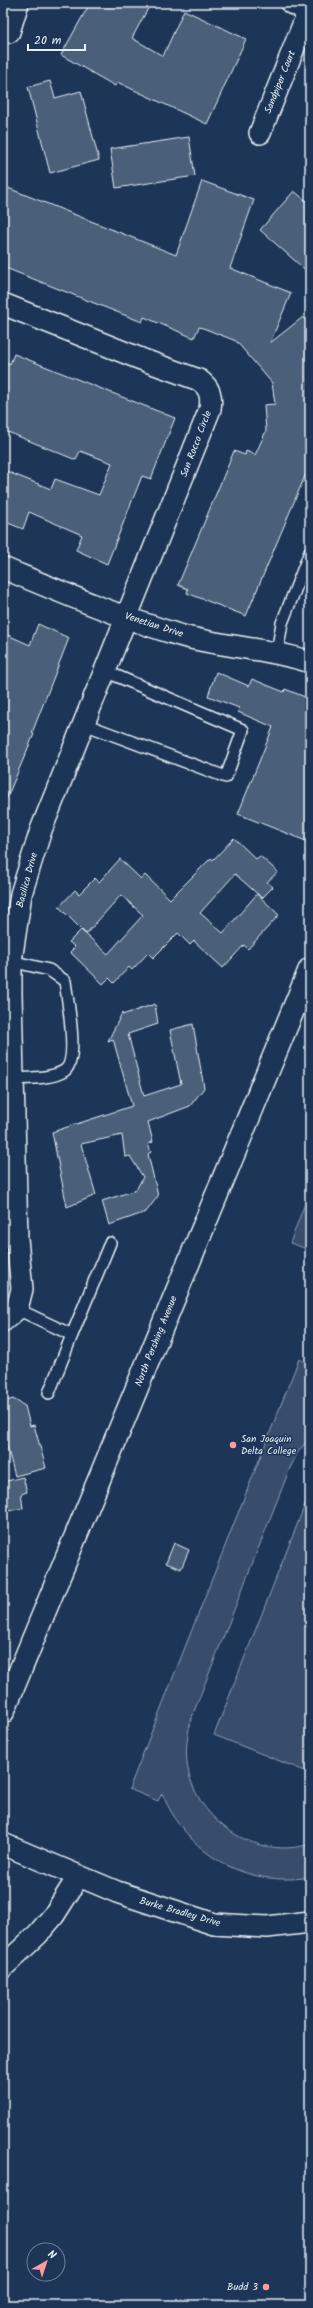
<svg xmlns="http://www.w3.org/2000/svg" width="313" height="2308" viewBox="0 0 313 2308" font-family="Kalam,sans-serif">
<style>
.green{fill:#374d6c;stroke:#909fb2}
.building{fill:#495e7a;stroke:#e8f1f8}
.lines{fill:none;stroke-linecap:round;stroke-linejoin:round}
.service-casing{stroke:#e8f1f8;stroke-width:14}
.minor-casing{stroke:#e8f1f8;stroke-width:24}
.secondary-casing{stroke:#e8f1f8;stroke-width:25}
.service{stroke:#1d3557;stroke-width:11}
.minor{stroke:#1d3557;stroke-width:21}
.secondary{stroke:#1d3557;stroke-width:22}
.poi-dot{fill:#ff9aa2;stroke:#1d3557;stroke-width:1.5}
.labels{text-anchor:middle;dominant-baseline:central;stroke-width:3;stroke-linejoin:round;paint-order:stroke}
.street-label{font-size:10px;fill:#e8f1f8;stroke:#1d3557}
.poi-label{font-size:10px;fill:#e8f1f8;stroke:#1d3557;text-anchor:start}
</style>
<rect width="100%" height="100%" fill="#1d3557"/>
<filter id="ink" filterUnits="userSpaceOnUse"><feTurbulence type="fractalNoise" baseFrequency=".025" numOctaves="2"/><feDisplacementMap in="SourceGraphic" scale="8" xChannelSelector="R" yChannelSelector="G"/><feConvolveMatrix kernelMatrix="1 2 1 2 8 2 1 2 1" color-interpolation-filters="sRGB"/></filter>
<g filter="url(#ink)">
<path class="green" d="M310,1190v60l-20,-7z
M299,1359l11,5v73l-12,15 -8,16 -97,246c-6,19 -9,39 -4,60 13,51 69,86 121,70v33c-65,11 -123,-23 -148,-84l-4,8 -29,-12z
M310,1492v281l-96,-38z"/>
<path class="building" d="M90,3h61l-19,35 31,18 21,-46 62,29 -39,85 -90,-42 -2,4 -54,-31z
M50,81l5,17 26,-7 18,69 -49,13 -22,-86z
M189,137l6,39 -79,12 -6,-39z
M202,181l52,19 -24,68 61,25 -21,50 33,-26 7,9v138l-64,152 -59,-23 1,-4 -10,-4 56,-134 11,4 1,-4 9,4 11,-24 -2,-26 11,-1 -3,-21 -36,-42 -33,-13 -4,-1 -5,11 -50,-21 -2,5 -139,-55v-81l173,69z
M294,191l16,13v70l-50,-44z
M14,354l161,64 -24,61 -9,-3 -35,88 -31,-14 6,-15 -53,-23 -6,17 -20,-8v-51l48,19 4,-10 44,16 13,-32 -32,-12 -4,9 -73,-30v-60l3,-8 4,2z
M38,624l31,14 -37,95 2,1 -31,73v-174l27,12z
M216,672l33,14 3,-7 32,13 1,-3 25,10v133l-4,9 -68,-27 35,-87 -35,-15 1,-4 -31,-12z
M234,838l22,21 4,-3 18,16 -11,10 6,5 -11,11 -27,-24 -35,39 23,20 34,-39 22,21 -31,34 -4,-4 -21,23 -29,-27 -4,4 -12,-12 -25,25 -5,-5 -16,17 -3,-3 -15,16 -5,-5 -6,6 -33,-32 5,-5 -6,-5 12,-12 27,24 35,-39 -22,-20 -35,39 -27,-27 16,-17 4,4 16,-16 4,4 21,-23 21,20 4,-4 25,24 41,-41 2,2z
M155,1004l3,20 -30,10 16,62 37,-12 -11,-54 23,-6 11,64 -14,18 -42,16 5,20 -5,2 3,8 -3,2 10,42 -12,16 -37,13 -7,-24 34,-11 7,-13 -13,-21 -5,1 -3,-22 -41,9 15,51 -29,12 -15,-75 80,-26 -19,-67 -5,2 14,-28v2z
M13,1399l12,7 5,20 4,-1 12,43 -31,8 -12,-45v-29z
M23,1477l4,15 -6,2 2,14 -20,4v-30z
M174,1543l15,7 -8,19 -15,-6z"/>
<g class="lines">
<defs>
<path id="service" d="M277,653l5,-30 28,-71
M84,724l142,53 17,-47 -138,-59
M11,961l38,9 16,11c2,18 15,80 -1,90 -13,8 -36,7 -51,8
M17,1309l55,26 -23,58
M72,1335l38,-92"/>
<path id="minor" d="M9,32l9,-29
M260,133l49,-123
M3,304l138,55 58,21c11,8 13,16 11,29l-169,421 -20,64 -10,67v33l6,245 5,50 -5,20 -14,12
M3,568c58,24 116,49 176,67 43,12 89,13 131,27
M3,1844l114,48 97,32 53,3 43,-5
M3,1967l35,-33 16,-19 24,-38"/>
<path id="secondary" d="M292,3l18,7
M3,1712l307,-743"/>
</defs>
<use href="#service" class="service-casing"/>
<use href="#minor" class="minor-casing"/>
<use href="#secondary" class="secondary-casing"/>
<use href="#service" class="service"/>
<use href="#minor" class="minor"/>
<use href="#secondary" class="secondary"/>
</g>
</g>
<g class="poi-dot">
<circle cx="233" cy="1445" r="4"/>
<circle cx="266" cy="2287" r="4"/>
</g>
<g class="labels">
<g class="street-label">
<text transform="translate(280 82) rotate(-68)">Sandpiper Court</text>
<text transform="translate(196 444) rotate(-69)">San Rocco Circle</text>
<text transform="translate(154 625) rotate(18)">Venetian Drive</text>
<text transform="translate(27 880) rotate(-75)">Basilica Drive</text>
<text transform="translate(156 1341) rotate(-68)">North Pershing Avenue</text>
<text transform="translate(180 1912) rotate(16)">Burke Bradley Drive</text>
</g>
<g class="poi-label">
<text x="241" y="1439">San Joaquin<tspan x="241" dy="12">Delta College</tspan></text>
<text x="258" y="2287" text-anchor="end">Budd 3</text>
</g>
</g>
<rect width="313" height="2308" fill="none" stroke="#1d3557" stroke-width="16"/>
<rect x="8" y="8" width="297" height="2292" fill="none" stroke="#e8f1f8" stroke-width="1.5" filter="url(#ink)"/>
<g transform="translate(46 2262) rotate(39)"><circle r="19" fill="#1d3557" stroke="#6e8097"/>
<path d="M0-3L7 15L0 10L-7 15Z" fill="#ff9aa2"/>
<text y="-6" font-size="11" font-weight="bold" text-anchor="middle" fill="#e8f1f8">N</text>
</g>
<path d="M28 44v6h57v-6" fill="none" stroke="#e8f1f8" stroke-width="2"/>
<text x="34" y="44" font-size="12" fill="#e8f1f8" stroke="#1d3557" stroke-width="3" paint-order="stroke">20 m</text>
</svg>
